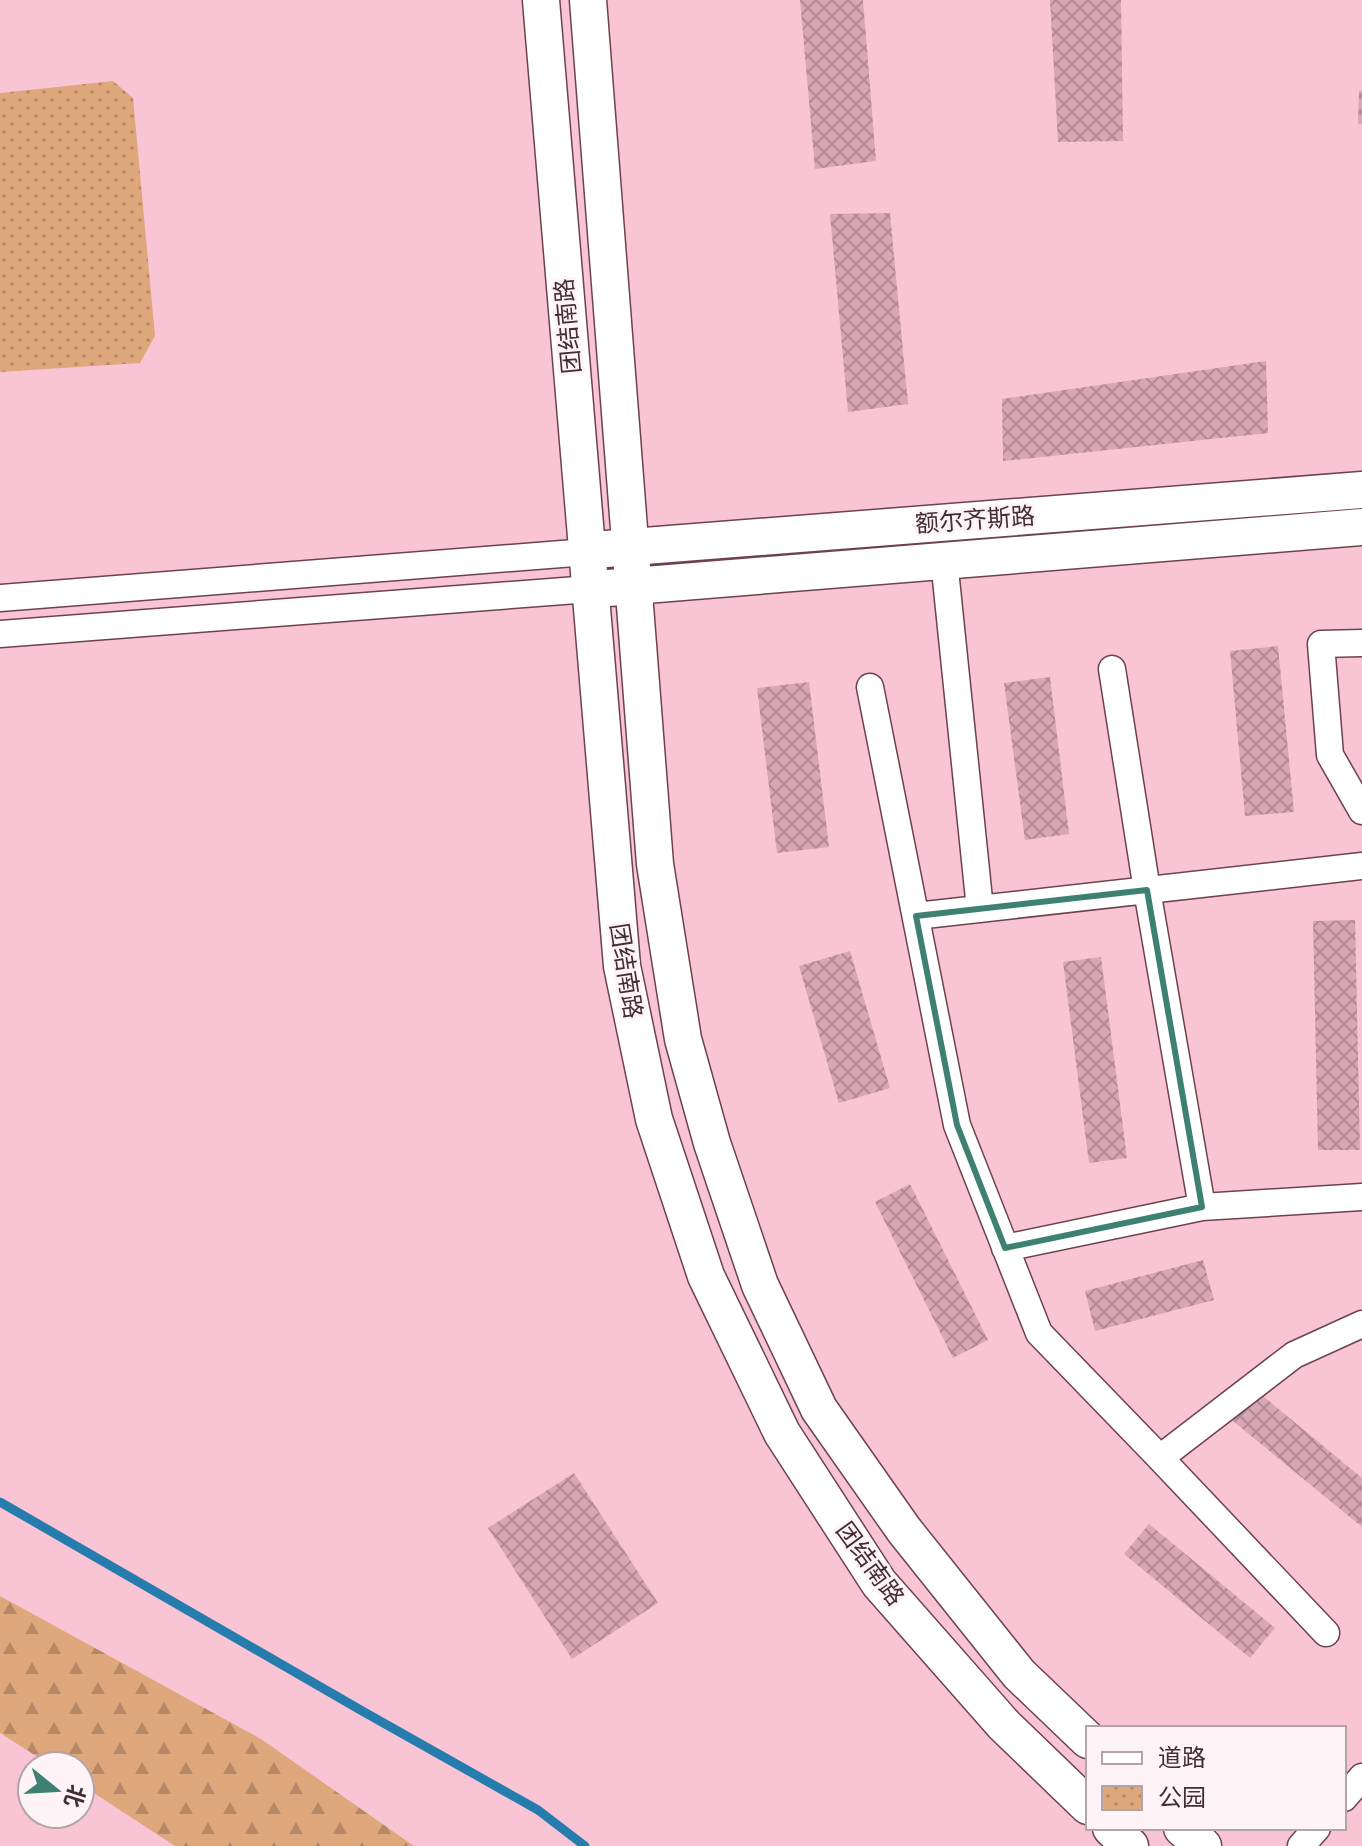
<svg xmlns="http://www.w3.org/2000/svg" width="1362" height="1846" viewBox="0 0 1362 1846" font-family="'Roboto Condensed','Noto Sans SC',sans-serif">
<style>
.forest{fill:url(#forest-firs)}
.park{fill:url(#park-dots)}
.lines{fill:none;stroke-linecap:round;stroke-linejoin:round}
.stream{stroke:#257cad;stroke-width:9}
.building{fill:url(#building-cross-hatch)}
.minor-casing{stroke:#6d4250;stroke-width:29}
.secondary-casing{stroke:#6d4250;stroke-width:39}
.minor{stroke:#fff;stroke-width:26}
.secondary{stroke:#fff;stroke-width:36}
.marked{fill:none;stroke:#3e8173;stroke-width:6;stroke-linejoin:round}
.labels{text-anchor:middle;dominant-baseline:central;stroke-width:6;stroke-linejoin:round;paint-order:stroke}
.street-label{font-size:24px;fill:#432e35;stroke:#fef3f6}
</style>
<defs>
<pattern id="forest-firs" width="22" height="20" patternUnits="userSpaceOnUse" patternTransform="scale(2)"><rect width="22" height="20" fill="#dfa77c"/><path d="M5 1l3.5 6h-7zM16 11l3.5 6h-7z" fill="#b68866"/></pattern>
<pattern id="park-dots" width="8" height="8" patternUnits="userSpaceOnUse" patternTransform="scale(2)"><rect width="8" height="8" fill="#dfa77c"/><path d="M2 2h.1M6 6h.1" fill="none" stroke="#b68866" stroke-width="1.8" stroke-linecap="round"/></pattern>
<pattern id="building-cross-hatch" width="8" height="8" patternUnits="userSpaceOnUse" patternTransform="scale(2)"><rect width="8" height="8" fill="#d9a6b6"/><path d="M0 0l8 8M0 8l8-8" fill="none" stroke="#b28895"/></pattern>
</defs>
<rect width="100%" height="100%" fill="#f9c5d5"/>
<path class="forest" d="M0,1596l261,143 153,107h-239l-95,-62v-18h-28l-52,-33z"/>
<path class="park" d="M113,81l20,17 22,238 -15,27 -140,9v-279z"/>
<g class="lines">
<path class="stream" d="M0,1502l364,210 174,98 47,36"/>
</g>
<path class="building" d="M800,0h63l13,161 -61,8z
M1050,0h71l2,141 -65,1z
M1359,91h3v33h-4z
M890,213l18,191 -60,8 -18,-198z
M1266,361l2,72 -265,28 -1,-62z
M1278,646l16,166 -49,4 -15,-165z
M1050,677l19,157 -44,6 -21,-157z
M809,682l20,165 -52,6 -20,-165z
M1355,920l5,230h-42l-5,-229z
M850,951l40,137 -51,15 -40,-137z
M1101,957l26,201 -38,5 -26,-201z
M910,1184l78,156 -35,18 -78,-156z
M1203,1260l11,40 -119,31 -10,-40z
M1252,1387l110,91v49l-134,-110z
M574,1473l84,130 -86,56 -84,-131z
M1149,1524l126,104 -25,30 -126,-104z"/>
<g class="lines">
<defs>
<path id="minor" d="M944,560l36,349
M0,598l587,-46
M0,634l590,-45
M1362,643l-41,1 9,111 32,56
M1112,669l35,221 55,317
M870,687l87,438 82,208 121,125 134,-103 68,-31
M916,916l446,-50
M1005,1248l197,-41 160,-10
M1160,1458l166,175
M1344,1798l18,-21
M1301,1846l16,-18"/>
<path id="secondary" d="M541,0l81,966 32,153 52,157 76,157 97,150 125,142 84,81
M588,0l67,864 28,175 29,104 48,142 59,124 85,121 115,144 69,66
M606,549l756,-59
M608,588l754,-61
M1111,1828l19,18
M1182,1828l21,18"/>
</defs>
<use href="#minor" class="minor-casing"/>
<use href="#secondary" class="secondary-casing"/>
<use href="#minor" class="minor"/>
<use href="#secondary" class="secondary"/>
</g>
<path class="marked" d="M1147,890l55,317 -197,41 -48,-123 -41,-209z"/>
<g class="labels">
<g class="street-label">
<text transform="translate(568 326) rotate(-95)">团结南路</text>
<text transform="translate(975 520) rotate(-4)">额尔齐斯路</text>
<text transform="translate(626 971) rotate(81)">团结南路</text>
<text transform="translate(870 1564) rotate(54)">团结南路</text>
</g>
</g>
<rect x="1086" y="1726" width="260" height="104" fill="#fef3f6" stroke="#b3a4a9" stroke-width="2"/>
<rect x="1102" y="1752" width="40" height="12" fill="#ffffff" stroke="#b3a4a9" stroke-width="2"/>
<text x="1158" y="1766" font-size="24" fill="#432e35">道路</text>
<rect x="1102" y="1786" width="40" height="24" fill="url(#park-dots)" stroke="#b3a4a9" stroke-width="2"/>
<text x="1158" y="1806" font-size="24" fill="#432e35">公园</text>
<g transform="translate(56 1790) rotate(108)"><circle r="38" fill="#fef3f6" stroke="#b3a4a9" stroke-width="2"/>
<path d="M0-6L14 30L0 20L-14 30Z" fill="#3e8173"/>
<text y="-12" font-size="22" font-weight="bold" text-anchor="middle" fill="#432e35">北</text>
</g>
</svg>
